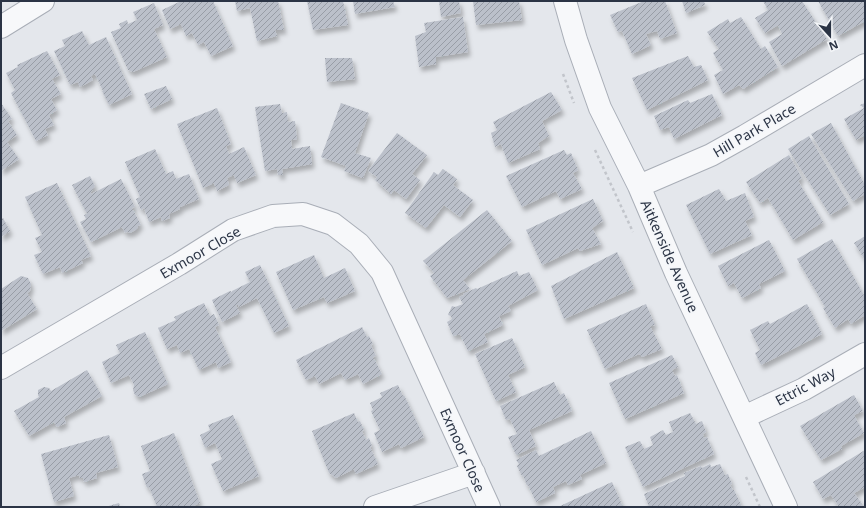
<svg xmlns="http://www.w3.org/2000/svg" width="866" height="508" viewBox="0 0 866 508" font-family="'Noto Sans',sans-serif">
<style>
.building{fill:url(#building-hatch);filter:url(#shadow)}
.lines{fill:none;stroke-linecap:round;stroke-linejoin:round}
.minor-casing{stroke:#a9aeb7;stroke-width:24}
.path{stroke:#c2c5cb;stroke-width:2.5;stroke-dasharray:3 3;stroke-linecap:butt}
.minor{stroke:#f7f8fa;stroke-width:22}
.labels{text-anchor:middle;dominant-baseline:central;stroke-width:3.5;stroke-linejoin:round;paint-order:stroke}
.street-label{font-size:14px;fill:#2b3445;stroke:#f4f6f9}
</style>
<defs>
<pattern id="building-hatch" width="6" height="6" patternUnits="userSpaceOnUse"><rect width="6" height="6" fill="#bbc0ca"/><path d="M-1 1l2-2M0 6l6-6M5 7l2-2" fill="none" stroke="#989da6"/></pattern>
<filter id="shadow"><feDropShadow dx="2.5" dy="4.5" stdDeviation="2" flood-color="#0004"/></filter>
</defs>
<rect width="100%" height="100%" fill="#e4e7ec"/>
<path class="building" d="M178,1h35l20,45 -22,10 -7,-14 -6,3 -6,-12 -6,3 -5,-12 -11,5 -8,-19 17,-8z
M235,1h43l6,29h-9l2,6 -20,5 -7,-33 -13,3z
M307,1h36l5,24 -35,5z
M353,1h40l2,6 -40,7z
M439,1h20l2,12 -20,4z
M473,1h46l3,19 -46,5z
M644,1h21l12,32 -17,6 -3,-8 -11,3 5,11 -19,9 -10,-23 -4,1 -8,-17z
M682,1h22l1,4 -19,8z
M763,1h39l25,38 -45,27 -13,-24 13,-8 -4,-9 -13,8 -10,-15 13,-8z
M818,1h47l-1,4 1,16 -27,15z
M154,3l9,22 -9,4 13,28 -34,15 -5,-2 -17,-38 10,-4 -2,-4 8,-4 1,4 9,-4 -4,-8z
M463,17l5,35 -32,5v7l-17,3 -4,-31 11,-4 -2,-9z
M741,17l20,32 4,-3 13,21 -35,22 -4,-4 -16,9 -9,-19 9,-5 -10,-17 6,-4 -12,-17 21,-13 2,4z
M82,31l7,14 17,-8 26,57 -23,11 -7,-14h1l-8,-17 -4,2 2,4 -13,7 -2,-5 -8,3 -16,-34 11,-5 -3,-6z
M47,51l13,24 -8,4 9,15 -10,5 6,11 -8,5 5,10 -9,4 3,6 -12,6 -25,-48 4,-3 -9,-17 12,-6 -1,-2z
M688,56l6,11 7,-2 7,15 -61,30 -15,-32z
M325,58h27l3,21 -28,3z
M166,86l6,13 -21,10 -7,-15z
M551,92l11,18 -20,11 7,15 -11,7 2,6 -32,14 -7,-19 -6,3 -4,-14 6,-3 -4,-8z
M712,94l10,21 -48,24 -5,-12 -9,3 -6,-14 34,-16 2,3z
M1,103l11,16 -4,2 9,14 -10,7 12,17 -18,12z
M341,103l28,10 -14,40 16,5 -8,20 -19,-7 2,-5 -25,-9z
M865,103v32l-9,5 -12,-21 20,-11 -4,-3z
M280,104l2,9 5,-1 1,10 7,-1 2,18 -6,1 1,9 18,-3 2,18 -30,5 1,6h-5l-1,-6 -12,2 -10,-64z
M217,108l14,36 -5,2 3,8 15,-7 12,28 -19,8 -3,-8 -7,3 2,7 -12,6 -3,-8 -11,5 -26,-64z
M831,123l34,62v9l-12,7 -42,-67z
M397,133l30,22 -15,19 8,6 -14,19 -12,-9 -3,4 -16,-14 2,-3 -9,-6z
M809,136l40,68 -19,11 -42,-66z
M155,149l11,25 7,-3 3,8 13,-5 10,25 -19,8v2l-11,5 1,4 -8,3 -1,-4 -12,5 -5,-14 -3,2 -5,-11 4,-2 -15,-35z
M564,150l3,5 4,-2 7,17 -5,3 9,16 -22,10 -4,-8 -34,16 -16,-31z
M789,155l13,23 -4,3 25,41 -30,18 -25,-42 -8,5 -14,-21z
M443,169l14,10 -4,6 20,15 -13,17 -16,-12 -18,23 -21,-15 29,-41 4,3z
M90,176l5,10 -4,6v2l30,-15 14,28 -3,1 9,17 -3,1 -1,3 -7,4 -3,-1 -2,1 -3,-6 -31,15 -11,-20 6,-3 -2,-4 3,-1 -15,-29z
M57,183l34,73 -10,4 2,3 -21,10 -2,-6 -17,7 -9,-19 8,-3 -7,-14 7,-3 -17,-38z
M719,189l7,12 19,-8 9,24 -9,4 7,14 -42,19 -24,-49z
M593,199l10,22 -11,7 9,16 -21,7 -2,-3 -36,17 -16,-35z
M487,210l25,31 -49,39 7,9 -23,9 -17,-22 4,-3 -11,-12z
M3,218l7,13 -9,6v-18z
M865,236v24l-11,-17z
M832,239l33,58v18l-14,9 -3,-5 -13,9 -12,-20 2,-1 -28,-48z
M769,240l16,31 -26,13 2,4 -19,10 -8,-15 -6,3 -10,-20z
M617,252l17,36 -70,31 -13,-33z
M314,255l10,23 21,-10 10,23 -28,12 -3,-6 -31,13 -17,-38z
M260,265l29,61 -15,7 -17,-35 -18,9 -1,-2h-2l4,8 -18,9 -10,-22 18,-9 2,1v-1l18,-9 -5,-10z
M517,271l2,5 10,-4 9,18 -30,16 3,5 -12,5 4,9 -19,9 4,8 -20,9 -8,-17 -7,2 -6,-14 5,-3 -1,-3 -3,-1 4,-9 3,1 8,-3 -4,-7 5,-2 -1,-1 13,-6 1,1z
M21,276l7,2 3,6 -1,7 -3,2 10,16 -36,22v-42z
M204,303l6,13 4,-2 5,11 -4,2 16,35 -13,6 -2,-6 -17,8 -10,-21 -9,4 -3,-8 -10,4 -9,-21 18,-8 -2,-3z
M646,304l9,21 -5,1 12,23 -20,8 -3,-3 -34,15 -18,-39z
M807,304l15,30 -61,31 -6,-12 5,-3 -10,-20 18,-9 2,3z
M362,327l5,10 2,-1 4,8 -2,1 5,11 -3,1 9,17 -19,10 -5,-10 -13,6 -4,-7 -22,11 -4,-8 -9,4 -10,-20z
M145,332l23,52 -29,13 -4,-2 -2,-5 1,-5 -5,-10 -18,8 -9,-21 18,-9 -4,-8z
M512,338l13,29 -17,8 8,17 -20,9 -21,-47z
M672,355l6,12 -6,3 3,6 2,-1 7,18 -59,26 -16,-36z
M87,370l15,26 -38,21 2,6 -9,4 -3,-5 -25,14 -15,-25 25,-14 -1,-2v-5l6,-3 5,1 2,3z
M554,382l6,13 4,-2 8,18 -43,19 7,16 -20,9 -8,-18 9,-3 -7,-15 -4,1 -6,-14z
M398,385l5,11 1,-1 20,42 -23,11 -2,-4 -17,8 -8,-19 6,-3 -9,-19 2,-1 -3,-7 12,-6 -2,-4z
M854,395l9,16 -9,4 10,18 -23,13 1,3 -21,11 -21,-34z
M354,413l4,9 2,-1 4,9 -2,1 4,9 3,-2 3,8 -2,1 8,17 -22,10 -2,-5 -18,9 -7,-5 -17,-42z
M690,413l6,11 6,-3 4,11 -3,2 1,4 3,-1 7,17 -71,33 -18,-40 15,-6 4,8 9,-4 -3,-8 13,-7 3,5 7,-3 -4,-10z
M233,415l26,61 -36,15 -12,-27 11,-5 -7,-16 -10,5 -5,-13 10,-5 -2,-5z
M591,431l15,32 -26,12 2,4 -14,6 -2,-4 -13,6 2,6 -19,9 -8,-17 -1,1 -4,-11 -1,1 -5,-10 2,-2 -3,-4 20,-10 3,6z
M174,433l26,70 -9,4h-34l-8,-20 -2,1 -5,-14 8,-3 -9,-25z
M109,435l9,32 -22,6 1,5 -13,4 -1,-4h-3l-1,-3 -10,3 5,18 -20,6 -13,-48z
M865,450v37l-11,6 9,12 -4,2h-20l-8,-12 -8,4 -10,-17z
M710,464l1,3 9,-3 5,11 3,-1 4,10 -2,1 3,5h1l8,17h-93l-5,-13 41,-18 -1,-3 17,-7 1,2z
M612,482l11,25h-65z
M119,503l1,4h-15z"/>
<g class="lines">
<defs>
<path id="minor" d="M565,1l11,39 24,68 39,78 37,87 110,234
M1,27l42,-26
M639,186l72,-31 34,-19 120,-71
M1,368l178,-104 54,-34 40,-14 30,-2 30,10 26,20 23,28 107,235
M744,417l60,-28 61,-35
M375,507l99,-34"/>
</defs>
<use href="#minor" class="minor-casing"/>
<path class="path" d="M563,74l11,29
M595,150l38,82
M746,477l14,30"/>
<use href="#minor" class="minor"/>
</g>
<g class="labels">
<g class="street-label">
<text transform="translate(754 130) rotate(-30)">Hill Park Place</text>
<text transform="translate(200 252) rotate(-30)">Exmoor Close</text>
<text transform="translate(670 256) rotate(66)">Aitkenside Avenue</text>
<text transform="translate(805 386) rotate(-28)">Ettric Way</text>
<text transform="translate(463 450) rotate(66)">Exmoor Close</text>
</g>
</g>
<rect width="866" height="508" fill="none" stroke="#2b3445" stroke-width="4"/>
<g transform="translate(830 36) rotate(159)" stroke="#f4f6f9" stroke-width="3" paint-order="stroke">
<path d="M0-3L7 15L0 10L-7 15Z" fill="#2b3445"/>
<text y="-6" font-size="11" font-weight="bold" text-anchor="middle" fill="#2b3445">N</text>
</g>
</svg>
